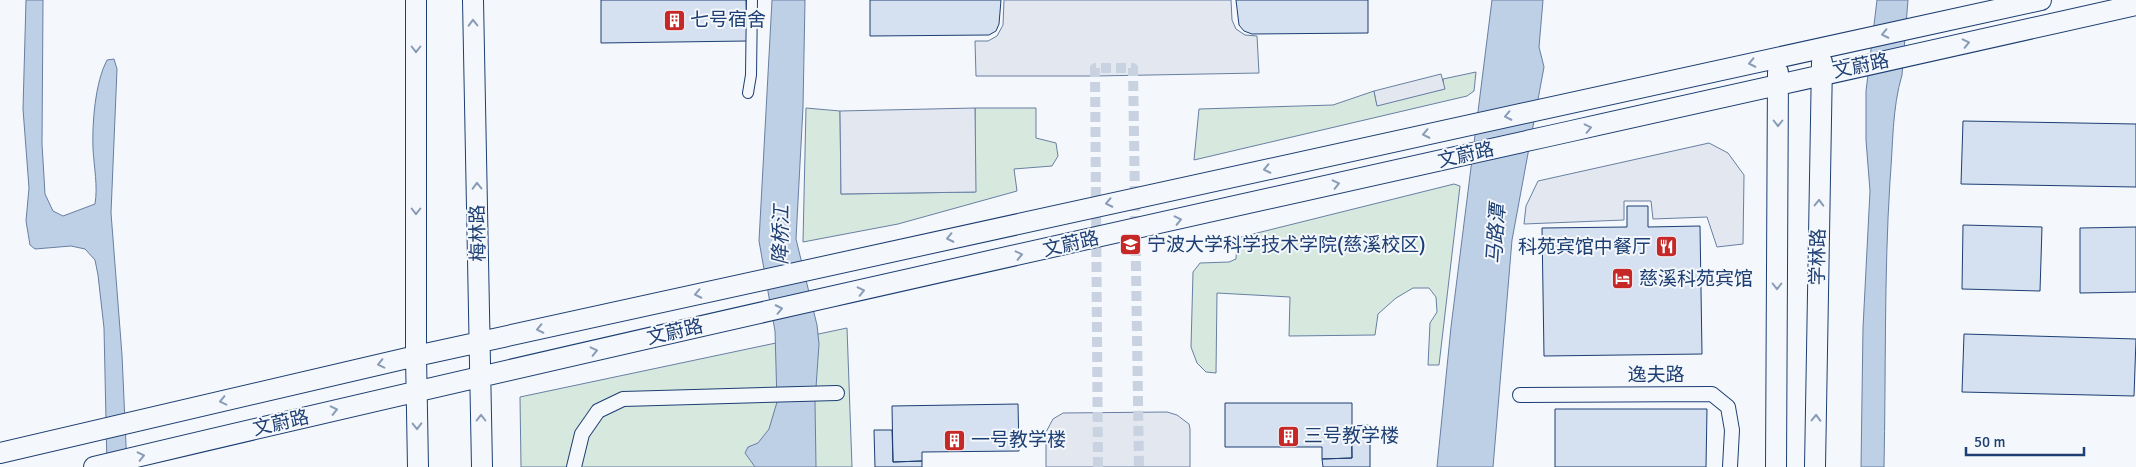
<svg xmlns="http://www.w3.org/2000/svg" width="2136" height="467" viewBox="0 0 2136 467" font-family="Signika,'Noto Sans SC',sans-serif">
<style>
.green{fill:#d7e8df;stroke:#687fa3}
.parking{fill:#e3e8f0;stroke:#687fa3}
.water{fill:#bed0e5;stroke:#687fa3}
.building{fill:#d5e0f0;stroke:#1d3f73}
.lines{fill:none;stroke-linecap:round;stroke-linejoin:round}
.pedestrian-tunnel{stroke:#c9d2e0;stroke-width:10;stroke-dasharray:10 5;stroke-linecap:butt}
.pedestrian-casing{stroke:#1d3f73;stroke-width:12}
.minor-casing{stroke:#1d3f73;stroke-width:16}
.secondary-casing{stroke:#1d3f73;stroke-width:22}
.pedestrian{stroke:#f4f7fb;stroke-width:10}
.minor{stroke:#f4f7fb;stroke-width:14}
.secondary{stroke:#f4f7fb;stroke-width:20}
.oneway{stroke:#889bb7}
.labels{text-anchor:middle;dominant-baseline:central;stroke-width:4;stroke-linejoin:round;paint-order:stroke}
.poi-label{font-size:19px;fill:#1d3f73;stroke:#f4f7fb;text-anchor:start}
.street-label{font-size:19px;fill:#1d3f73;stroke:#f4f7fb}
.water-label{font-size:20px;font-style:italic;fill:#1d3f73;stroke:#f4f7fb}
</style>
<rect width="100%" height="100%" fill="#f4f7fb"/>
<path class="green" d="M1476,72l-2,19 -7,5 -273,64 5,-51 134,-4 41,-14 3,14 67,-16 -1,-10z
M806,108l34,3 1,83 134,-2v-84h61v30l20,5 2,13 -6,10 -38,3 3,22 -119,33 -95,18z
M1454,184l6,2 -21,179h-11l2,-42 7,-11 -1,-15 -7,-9h-16l-17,10 -18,16 -3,21 -86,1 1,-39 -73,-4 -1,80 -10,-1 -9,-9 -6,-16 2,-75 7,-9 29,-1 7,-3 1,-16 4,-6z
M847,328l5,139h-331l-1,-70z"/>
<path class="parking" d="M1004,0h227l1,20 4,9 9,6 12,1 2,37 -164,3h-119l-1,-35h13l9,-5 6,-11z
M1441,74l4,15 -68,17 -3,-15z
M975,108l1,84 -135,2 -1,-83z
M1709,143l19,10 16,22 -1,69 -26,3 -10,-30 -54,2 -2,-18h-27v19l-100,4 2,-18 12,-25z
M1167,412l10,3 12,9 1,5v38h-144v-35l7,-13 10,-6z"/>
<path class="water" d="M26,0h17l-1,144 3,50 8,17 10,5 32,-12c3,-18 -1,-37 -2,-55 -1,-25 2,-67 14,-89l7,-1 3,10 -6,144 11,142 5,112h-20l-3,-139 -6,-53 -3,-15 -10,-11 -14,-3 -36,3 -5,-4 -4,-24 3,-33 -6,-79z
M772,0h33l-2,107 -7,132 21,86 2,19 -4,58 1,65h-61l-10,-14 3,-6 10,-4 11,-14 8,-27 -2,-71 -16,-90z
M1492,0h51l-4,47 5,20 -32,173 -19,227h-56l14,-140z
M1877,0h31l-6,75c-10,33 -9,71 -12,106 -6,95 -4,191 -6,286h-23l2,-139 7,-137 -4,-51v-49z"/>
<path class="building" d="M601,0h145l1,41 -146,2z
M870,0h131l-2,24 -3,7 -7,4 -119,1z
M1236,0h132v33l-116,1 -8,-3 -5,-6z
M1963,121l173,3v63l-175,-3z
M1627,206h21v21l52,-1 2,128 -158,2 -2,-128 85,-1z
M1963,225l79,2 -2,64 -78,-2z
M2136,227v65l-56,1v-65z
M1964,334l172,5 -2,57 -172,-4z
M1225,403h127v55l-30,1v-12h-97z
M1018,404l1,47 -97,1v9l-29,1 -1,-56z
M1555,409h152l-1,58h-151z
M1370,425v42h-47l-1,-8 30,-1 -1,-32z
M874,430h18l1,32 29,-1v6h-47z"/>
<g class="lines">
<path class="pedestrian-tunnel" d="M1098,467l-3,-399h38l6,399"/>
<defs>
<path id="pedestrian" d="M748,93l3,-18 1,-75"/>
<path id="minor" d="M1520,395l192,-1 16,13 4,23 -2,37
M574,467l8,-33 16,-23 25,-12 214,-6"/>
<path id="secondary" d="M416,0v356l2,111
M473,0l9,467
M0,453l416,-97 1625,-356
M94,467c679,-161 1361,-309 2042,-462
M1776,467l2,-395
M1815,467l7,-405"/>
</defs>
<use href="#pedestrian" class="pedestrian-casing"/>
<use href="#minor" class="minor-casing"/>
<use href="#secondary" class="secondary-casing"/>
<use href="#pedestrian" class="pedestrian"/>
<use href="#minor" class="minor"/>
<use href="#secondary" class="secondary"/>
</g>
<defs><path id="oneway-chevron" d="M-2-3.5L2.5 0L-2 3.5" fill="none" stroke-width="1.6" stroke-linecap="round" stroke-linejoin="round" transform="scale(1.25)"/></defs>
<g class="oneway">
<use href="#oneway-chevron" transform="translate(473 23) rotate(-91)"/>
<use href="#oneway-chevron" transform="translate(1885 34) rotate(168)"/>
<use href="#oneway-chevron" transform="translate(1966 43) rotate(-13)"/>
<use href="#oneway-chevron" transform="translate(416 49) rotate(90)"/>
<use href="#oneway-chevron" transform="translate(1752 63) rotate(168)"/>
<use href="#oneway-chevron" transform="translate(1508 116) rotate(168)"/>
<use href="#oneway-chevron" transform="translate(1778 123) rotate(90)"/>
<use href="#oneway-chevron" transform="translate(1588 128) rotate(-13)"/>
<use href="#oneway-chevron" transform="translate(1426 134) rotate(168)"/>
<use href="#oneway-chevron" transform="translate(1267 169) rotate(168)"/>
<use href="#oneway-chevron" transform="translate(1336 184) rotate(-13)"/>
<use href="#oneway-chevron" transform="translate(477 186) rotate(-91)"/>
<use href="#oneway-chevron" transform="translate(1109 203) rotate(168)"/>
<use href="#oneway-chevron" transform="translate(1819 203) rotate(-89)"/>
<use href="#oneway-chevron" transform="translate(416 211) rotate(90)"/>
<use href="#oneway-chevron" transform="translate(1178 220) rotate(-13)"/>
<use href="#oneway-chevron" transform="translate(950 238) rotate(168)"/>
<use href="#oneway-chevron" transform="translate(1019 255) rotate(-13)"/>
<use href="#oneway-chevron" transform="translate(1777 286) rotate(90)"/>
<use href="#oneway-chevron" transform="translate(861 291) rotate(-13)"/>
<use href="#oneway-chevron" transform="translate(698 294) rotate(168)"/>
<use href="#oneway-chevron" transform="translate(779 309) rotate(-12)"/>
<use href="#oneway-chevron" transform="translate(540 329) rotate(168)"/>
<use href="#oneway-chevron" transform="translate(594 351) rotate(-13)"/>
<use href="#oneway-chevron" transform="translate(381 364) rotate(167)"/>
<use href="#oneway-chevron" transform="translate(223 401) rotate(167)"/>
<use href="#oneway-chevron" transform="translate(334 410) rotate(-13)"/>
<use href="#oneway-chevron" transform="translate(481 418) rotate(-90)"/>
<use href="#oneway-chevron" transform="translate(1816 418) rotate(-89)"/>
<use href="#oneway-chevron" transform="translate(417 426) rotate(89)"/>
<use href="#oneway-chevron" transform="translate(141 456) rotate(-13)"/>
</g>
<defs>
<symbol id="building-square" viewBox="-11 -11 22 22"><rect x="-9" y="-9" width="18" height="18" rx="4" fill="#c62828" stroke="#f4f7fb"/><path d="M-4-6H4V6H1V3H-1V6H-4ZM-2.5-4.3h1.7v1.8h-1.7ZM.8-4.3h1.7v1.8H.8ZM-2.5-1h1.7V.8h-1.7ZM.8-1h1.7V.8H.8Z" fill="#fff"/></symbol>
<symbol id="university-square" viewBox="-11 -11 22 22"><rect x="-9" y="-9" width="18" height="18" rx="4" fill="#c62828" stroke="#f4f7fb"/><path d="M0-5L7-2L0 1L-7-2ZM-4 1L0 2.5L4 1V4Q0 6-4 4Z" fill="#fff"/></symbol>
<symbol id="restaurant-square" viewBox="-11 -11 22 22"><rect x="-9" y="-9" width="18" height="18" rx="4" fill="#c62828" stroke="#f4f7fb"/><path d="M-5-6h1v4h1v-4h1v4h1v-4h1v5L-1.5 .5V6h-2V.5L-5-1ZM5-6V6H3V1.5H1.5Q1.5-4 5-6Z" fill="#fff"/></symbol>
<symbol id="hotel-square" viewBox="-11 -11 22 22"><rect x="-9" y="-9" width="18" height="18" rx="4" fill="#c62828" stroke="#f4f7fb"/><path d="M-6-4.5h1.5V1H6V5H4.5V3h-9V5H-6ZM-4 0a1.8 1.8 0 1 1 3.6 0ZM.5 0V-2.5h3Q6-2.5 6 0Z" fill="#fff"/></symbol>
</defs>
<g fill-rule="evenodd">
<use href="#building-square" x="662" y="8" width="25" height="25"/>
<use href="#university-square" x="1118" y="232" width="25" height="25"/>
<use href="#restaurant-square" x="1654" y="234" width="25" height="25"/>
<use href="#hotel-square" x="1610" y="266" width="25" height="25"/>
<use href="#building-square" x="1276" y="424" width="25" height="25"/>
<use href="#building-square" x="942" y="428" width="25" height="25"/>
</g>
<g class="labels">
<g class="poi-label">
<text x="690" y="20">七号宿舍</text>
<text x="1147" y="245">宁波大学科学技术学院(慈溪校区)</text>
<text x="1651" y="247" text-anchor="end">科苑宾馆中餐厅</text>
<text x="1639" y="279">慈溪科苑宾馆</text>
<text x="1304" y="436">三号教学楼</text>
<text x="971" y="440">一号教学楼</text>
</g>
<g class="street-label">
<text transform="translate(1861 66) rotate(-12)">文蔚路</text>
<text transform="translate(1466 155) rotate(-13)">文蔚路</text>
<text transform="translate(478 233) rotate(-91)">梅林路</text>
<text transform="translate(1071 244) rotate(-13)">文蔚路</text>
<text transform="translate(1818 257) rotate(-89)">学林路</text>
<text transform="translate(675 332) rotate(-13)">文蔚路</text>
<text x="1656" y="375">逸夫路</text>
<text transform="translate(281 423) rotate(-13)">文蔚路</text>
</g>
<g class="water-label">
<text transform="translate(1496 234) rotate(-86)">马路潭</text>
<text transform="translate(781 235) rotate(-89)">降桥江</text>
</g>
</g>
<path d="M1966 447v8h118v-8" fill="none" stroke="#1d3f73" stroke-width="2.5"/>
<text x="1974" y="447" font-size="15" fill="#1d3f73" stroke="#f4f7fb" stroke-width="4" paint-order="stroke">50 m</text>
</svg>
